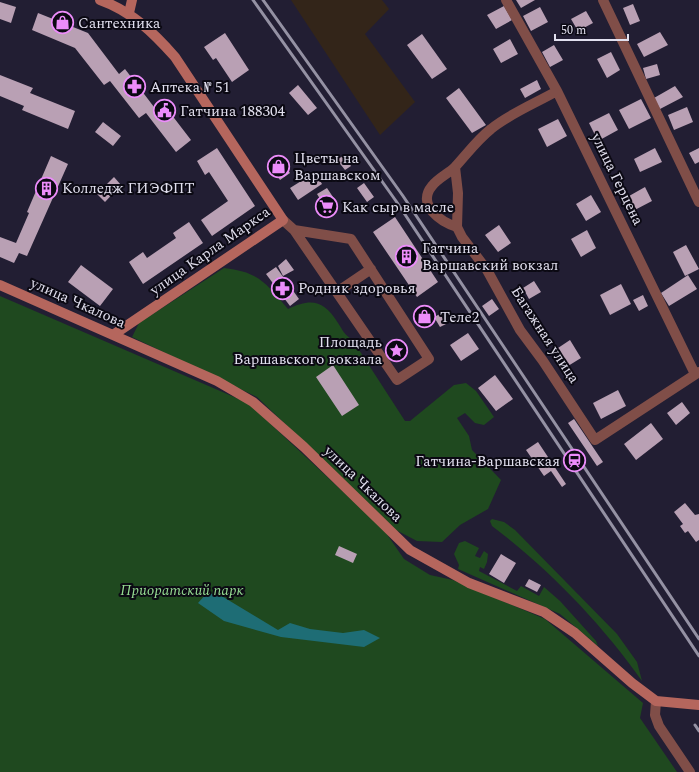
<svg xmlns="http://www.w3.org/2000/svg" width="699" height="772" viewBox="0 0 699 772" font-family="Spectral,serif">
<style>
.industrial{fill:#332519}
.green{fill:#1f491f}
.water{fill:#1e6d75}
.building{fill:#b9a0b4}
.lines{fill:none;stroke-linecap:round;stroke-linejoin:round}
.street{stroke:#804e48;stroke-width:10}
.secondary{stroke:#b5665d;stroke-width:10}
.rail{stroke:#9491a3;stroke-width:3}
.labels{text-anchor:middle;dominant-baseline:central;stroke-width:4;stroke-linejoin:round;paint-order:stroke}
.poi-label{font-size:15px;fill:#e2e0ef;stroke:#0b0913;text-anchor:start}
.street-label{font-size:15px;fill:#e2e0ef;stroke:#0b0913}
.park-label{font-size:15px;font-style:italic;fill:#94da91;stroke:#0b0913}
</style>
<rect width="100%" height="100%" fill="#221e33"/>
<path class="industrial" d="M291,0h91l7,9 -24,25 50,68 -35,33z"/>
<path class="green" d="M224,268c35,4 42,15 64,41 23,-11 36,-9 50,14 4,6 7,13 14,16l53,82h5l44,-36 12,-2 10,8 18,26 -10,8 -9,-2 -10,-10 -8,5 12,18 3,14 29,30 -13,29 -28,16 -18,17 -25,-1 -21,-11 -139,-133 -125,-60 7,-14z
M0,296l248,107 136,127 20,29 26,16 23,5 92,39 98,84 -3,15 37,54h-677z
M492,519l12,3 11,8 102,104 20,28 5,19c-41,-58 -93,-112 -150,-155l-2,-5z
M465,541l14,7 -4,8 5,2 4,-7 4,3 -1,8 -3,7 -4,-2 -1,4 38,20 4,-5 18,10 5,-9 16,14 36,40 2,5 -38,-32 -102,-45 1,-4 -5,-11 5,-11z"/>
<path class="water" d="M207,593l13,2 58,35 12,-7 20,6 33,4 21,-3 16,8 -16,9 -83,-10 -57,-16 -26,-18z"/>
<path class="building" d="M516,0h19l-14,8z
M0,2l16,5 -5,16 -11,-4z
M633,4l7,17 -10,4 -7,-17z
M504,6l8,14 -16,9 -9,-14z
M540,7l8,15 -17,9 -8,-15z
M586,11l7,12 -15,8 -7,-12z
M38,13l50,20 31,41 6,-5 29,38 7,-6 30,39 -15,12 -30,-39 -7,5 -29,-37 -6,4 -29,-37 -43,-18z
M660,32l8,13 -24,12 -7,-13z
M225,33l24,37 -17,12 -16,-24 -3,2 -9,-13z
M422,34l25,35 -15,10 -25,-34z
M510,39l8,15 -17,9 -8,-14z
M554,45l9,15 -13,7 -8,-15z
M611,52l9,18 -13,8 -10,-19z
M657,64l3,11 -14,4 -3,-11z
M0,75l33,13 -3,5 45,18 -7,18 -46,-19 2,-4 -24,-10z
M537,80l4,9 -16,9 -5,-9z
M298,85l19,23 -9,7 -19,-22z
M675,86l8,11 -23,12 -6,-11z
M459,88l27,37 -14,8 -26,-35z
M641,99l10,19 -22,11 -10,-19z
M687,107l6,15 -19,8 -6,-15z
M609,113l9,17 -20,11 -9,-18z
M558,119l9,17 -20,11 -9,-18z
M103,122l18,14 -8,10 -18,-14z
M217,148l38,58 -43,30 -11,-16 27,-19 -19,-29 -4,3 -8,-14z
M655,148l7,14 -22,10 -6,-13z
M699,148v14l-4,2 -6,-11z
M278,155l12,18 -10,7 -12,-18z
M344,155l7,11 -6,4 -8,-10z
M51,156l17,8 -41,92 -8,-3 -5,10 -14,-6v-20l16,6 13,-30 -2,-1z
M114,177l7,8 -16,17 -8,-8z
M318,177l4,7 -24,16 -8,-12 16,-10z
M364,183l10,14 -7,5 -10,-14z
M645,187l7,14 -23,12 -7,-13z
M327,188l10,15 -10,7 -10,-16z
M591,195l10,17 -15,9 -10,-17z
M395,217l43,65 -21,15 -44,-65z
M189,222l14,21 -60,41 -14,-22 14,-10 4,6 29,-20 -3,-5z
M499,225l12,18 -13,9 -13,-17z
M587,230l9,18 -15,9 -10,-18z
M686,245l13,24 -14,7 -12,-24z
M286,259l8,11 -11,6 -5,-10z
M81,265l32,24 -13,17 -32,-24z
M276,267l23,32 -9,7 -24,-32z
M688,275l9,14 -28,17 -8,-13z
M534,281l7,11 -12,7 -6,-11z
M621,284l10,20 -21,11 -10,-20z
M643,295l5,11 -9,5 -6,-11z
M492,299l7,10 -10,7 -7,-10z
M440,314l6,10 -6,3 -6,-10z
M468,333l11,16 -18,12 -11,-16z
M570,340l11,18 -13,8 -10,-18z
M333,365l26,40 -17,11 -26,-39z
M495,375l18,24 -17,12 -18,-23z
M618,390l8,16 -25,13 -8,-16z
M682,402l8,11 -14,12 -9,-12z
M574,419l29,43 -6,4 -29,-43z
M651,423l12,16 -27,21 -12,-16z
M538,442l28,42 -4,3 -11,-16 -7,5 -18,-26z
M685,503l10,12 4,-1v26l-3,2 -8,-11 -3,2 -5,-7 3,-2 -9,-12z
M339,546l18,8 -4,9 -18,-8z
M501,554l15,9 -12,20 -15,-9z
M529,579l12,6 -4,7 -12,-6z"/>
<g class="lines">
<path class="street" d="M506,0l51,91 138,283
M603,0l96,202
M455,167l3,26 -1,34 5,10 25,33 33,60 23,31 52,79 104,-68
M283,220l11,10 103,150 32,-21 -78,-120 -57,-9
M457,227c-16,-5 -41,-22 -25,-41 6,-8 16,-12 23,-19 12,-13 22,-27 36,-38 18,-15 45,-26 66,-38
M337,292l34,-23
M656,701l-1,14 4,11 31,46"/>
<path class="secondary" d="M100,0c31,11 53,32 75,57l108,163 -170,115
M129,13l3,-13
M0,285l217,96 36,21 51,45 106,103 59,33 75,29 31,21 57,50 24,18 43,4"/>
<path class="rail" d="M253,0l143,201 303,455
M263,0l140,196 296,443
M695,725l4,6"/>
</g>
<defs>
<symbol id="shop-ring" viewBox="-11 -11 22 22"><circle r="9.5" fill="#0b0913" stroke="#ec8cfa" stroke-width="1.5"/><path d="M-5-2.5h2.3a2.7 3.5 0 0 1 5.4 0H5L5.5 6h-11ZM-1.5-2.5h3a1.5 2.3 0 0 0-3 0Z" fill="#ec8cfa"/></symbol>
<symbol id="pharmacy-ring" viewBox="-11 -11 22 22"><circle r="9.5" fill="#0b0913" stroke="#ec8cfa" stroke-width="1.5"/><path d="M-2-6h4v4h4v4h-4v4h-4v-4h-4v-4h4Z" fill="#ec8cfa"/></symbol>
<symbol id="civic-ring" viewBox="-11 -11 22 22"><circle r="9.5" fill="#0b0913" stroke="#ec8cfa" stroke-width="1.5"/><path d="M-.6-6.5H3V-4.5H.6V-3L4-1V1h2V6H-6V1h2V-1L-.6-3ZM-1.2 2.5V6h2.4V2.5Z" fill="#ec8cfa"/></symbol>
<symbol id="building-ring" viewBox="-11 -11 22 22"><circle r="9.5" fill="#0b0913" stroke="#ec8cfa" stroke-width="1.5"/><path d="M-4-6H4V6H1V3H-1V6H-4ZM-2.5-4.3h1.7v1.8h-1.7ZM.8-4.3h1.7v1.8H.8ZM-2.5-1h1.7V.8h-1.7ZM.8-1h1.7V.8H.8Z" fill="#ec8cfa"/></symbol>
<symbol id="supermarket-ring" viewBox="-11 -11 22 22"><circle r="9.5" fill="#0b0913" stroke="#ec8cfa" stroke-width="1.5"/><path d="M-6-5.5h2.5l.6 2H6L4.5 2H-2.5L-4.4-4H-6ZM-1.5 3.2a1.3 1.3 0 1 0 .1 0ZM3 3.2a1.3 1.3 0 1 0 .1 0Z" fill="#ec8cfa"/></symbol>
<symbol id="sight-ring" viewBox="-11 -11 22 22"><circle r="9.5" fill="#0b0913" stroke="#ec8cfa" stroke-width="1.5"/><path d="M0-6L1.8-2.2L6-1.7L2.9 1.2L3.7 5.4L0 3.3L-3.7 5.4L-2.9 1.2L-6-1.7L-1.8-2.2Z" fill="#ec8cfa"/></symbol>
<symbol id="station-ring" viewBox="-11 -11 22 22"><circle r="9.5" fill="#0b0913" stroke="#ec8cfa" stroke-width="1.5"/><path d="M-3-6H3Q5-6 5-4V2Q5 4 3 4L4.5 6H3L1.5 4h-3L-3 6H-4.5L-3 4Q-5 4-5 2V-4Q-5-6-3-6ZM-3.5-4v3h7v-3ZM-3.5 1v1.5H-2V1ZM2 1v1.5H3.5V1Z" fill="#ec8cfa"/></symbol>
</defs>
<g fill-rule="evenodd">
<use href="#shop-ring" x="50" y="10" width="25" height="25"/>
<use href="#pharmacy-ring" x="122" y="74" width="25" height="25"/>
<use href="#civic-ring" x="152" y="98" width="25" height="25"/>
<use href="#shop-ring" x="266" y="154" width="25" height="25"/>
<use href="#building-ring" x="34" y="176" width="25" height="25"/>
<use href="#supermarket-ring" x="314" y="194" width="25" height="25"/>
<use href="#building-ring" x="394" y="244" width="25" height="25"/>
<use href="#pharmacy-ring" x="270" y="276" width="25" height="25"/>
<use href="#shop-ring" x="412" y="304" width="25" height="25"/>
<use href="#sight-ring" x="384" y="338" width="25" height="25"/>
<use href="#station-ring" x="562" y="448" width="25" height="25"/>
</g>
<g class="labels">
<g class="poi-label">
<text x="78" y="23">Сантехника</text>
<text x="150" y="87">Аптека № 51</text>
<text x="180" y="111">Гатчина 188304</text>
<text x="294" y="158">Цветы на<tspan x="294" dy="17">Варшавском</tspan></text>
<text x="62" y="188">Колледж ГИЭФПТ</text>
<text x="342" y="207">Как сыр в масле</text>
<text x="422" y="248">Гатчина<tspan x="422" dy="17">Варшавский вокзал</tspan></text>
<text x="298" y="288">Родник здоровья</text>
<text x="440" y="317">Теле2</text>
<text x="382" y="342" text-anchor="end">Площадь<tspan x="382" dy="17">Варшавского вокзала</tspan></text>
<text x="560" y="461" text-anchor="end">Гатчина-Варшавская</text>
</g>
<g class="street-label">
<text transform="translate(617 179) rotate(64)">улица Герцена</text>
<text transform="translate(210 251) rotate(-35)">улица Карла Маркса</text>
<text transform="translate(78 303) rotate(24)">улица Чкалова</text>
<text transform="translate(545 335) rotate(57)">Багажная улица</text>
<text transform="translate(363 484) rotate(44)">улица Чкалова</text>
</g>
<g class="park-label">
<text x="182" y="590">Приоратский парк</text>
</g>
</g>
<path d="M555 34v6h73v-6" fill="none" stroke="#e2e0ef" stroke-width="2"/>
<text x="561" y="34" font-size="12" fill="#e2e0ef" stroke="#0b0913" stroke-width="3" paint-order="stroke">50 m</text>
</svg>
